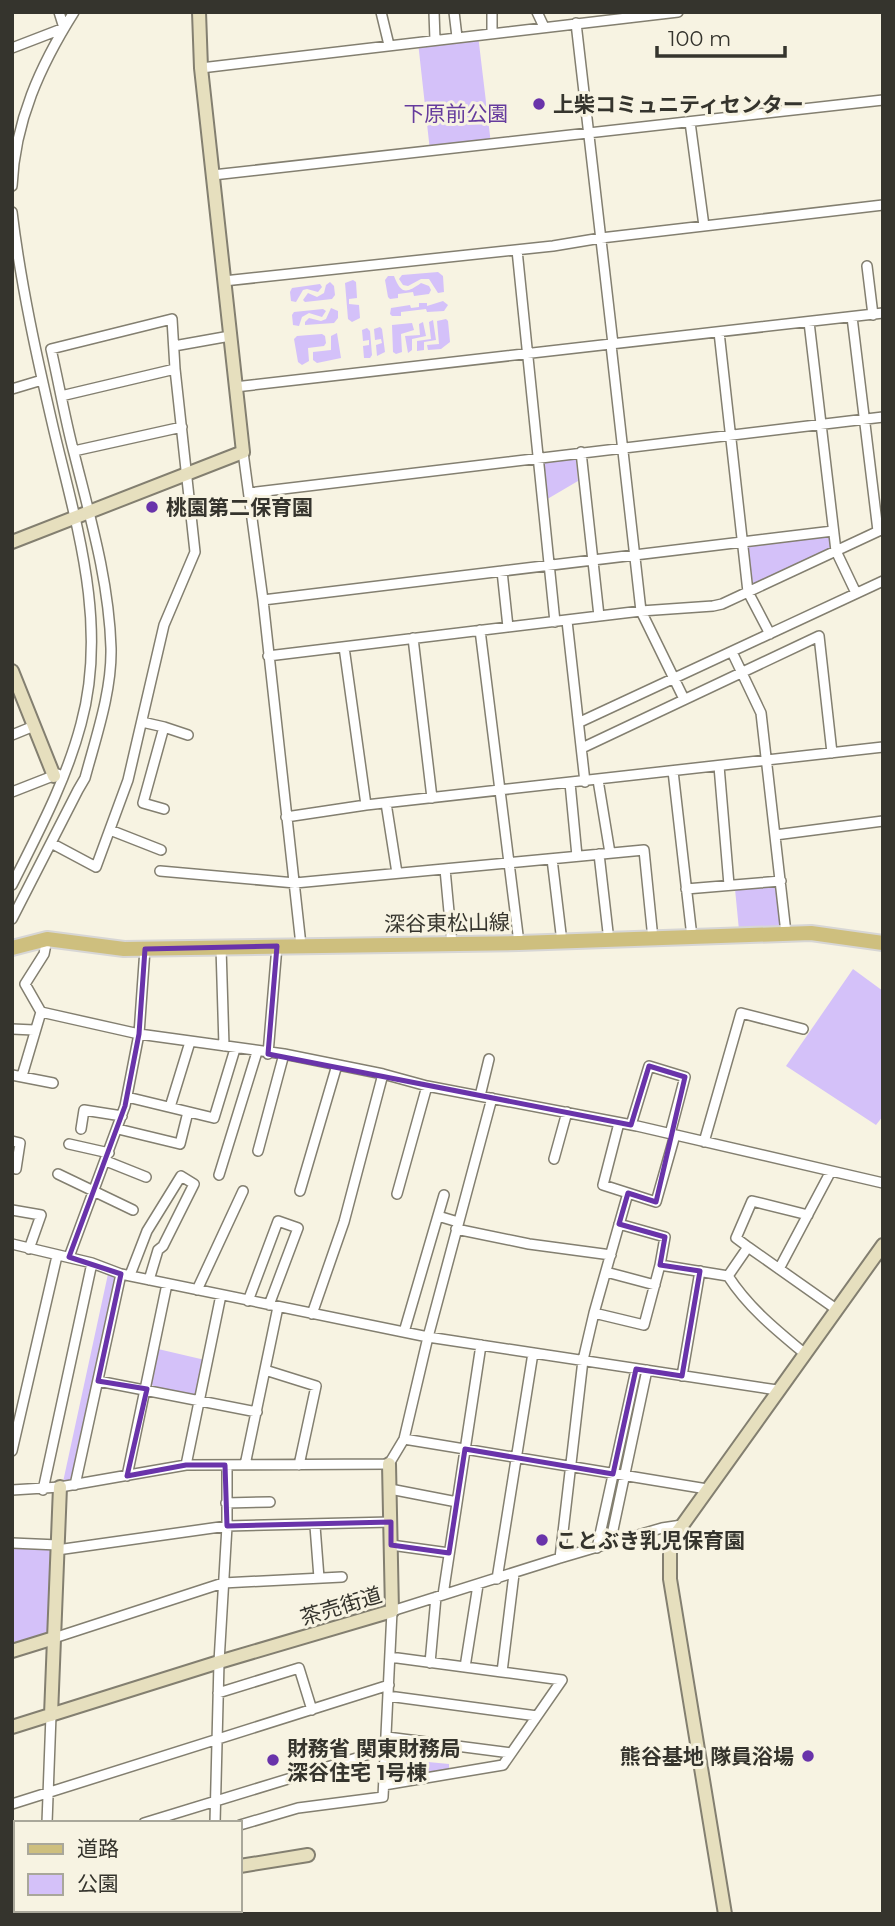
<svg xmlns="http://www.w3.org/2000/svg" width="895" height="1926" viewBox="0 0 895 1926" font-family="Montserrat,'Noto Sans JP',sans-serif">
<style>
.green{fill:#d4c1f9}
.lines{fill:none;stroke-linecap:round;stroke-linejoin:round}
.street-casing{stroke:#837f70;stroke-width:12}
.secondary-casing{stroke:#837f70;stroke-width:16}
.primary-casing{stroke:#d7d6d5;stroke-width:18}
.street{stroke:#fff;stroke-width:9}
.secondary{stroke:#e6dfbe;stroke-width:12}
.primary{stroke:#cebf7e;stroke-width:14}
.marked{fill:none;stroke:#6933aa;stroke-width:5;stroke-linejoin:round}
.poi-dot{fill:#6933aa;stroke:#f7f3e2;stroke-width:2.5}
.labels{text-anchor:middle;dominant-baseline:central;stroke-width:6;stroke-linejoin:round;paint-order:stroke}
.poi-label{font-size:21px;font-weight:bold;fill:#35342d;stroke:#f7f3e2;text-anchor:start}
.park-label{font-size:21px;fill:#653b9d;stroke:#f7f3e2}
.street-label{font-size:21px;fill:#35342d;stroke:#f7f3e2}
</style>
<rect width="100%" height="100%" fill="#f7f3e2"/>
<path class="green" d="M478,35l13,109 -61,7 -12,-109z
M438,272l5,4 1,16 -6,1 -9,-14h-8l-13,7 -5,-1 -4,-6 3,-4z
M388,276h6c7,19 13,17 27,7l8,3 2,4 -2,4 -15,2 -1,-4 -15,2v4l-8,1 -2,-2 -3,-17z
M353,280l3,2 1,16 -8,1v5l10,1 1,13 -8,4 -4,-3 -3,-36z
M330,282l4,4 1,9 -3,4 -27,3 -2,-2 5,-7 9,4 7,-4 2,-8z
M320,284l2,3 -4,5 -11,-3 -4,1 -7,12 -5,-1 -1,-9 2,-4z
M443,301l5,4 -4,6 -17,1 -1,-3 -25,3v4h-9l-2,-2 1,-6 19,-3 1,3 8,-1v-4h8v3z
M331,308l7,3v7l-4,5 -29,2v-3l4,-4 12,3 5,-2z
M323,309l3,2 -4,6 -13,-4 -7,4 -3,9 -6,-1 -1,-10 2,-3z
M446,319l2,2 2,21 -9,7 -13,1 -1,-5 12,-1 -2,-23z
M433,320l3,20 -12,2v8l-7,1v-10l14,-2 -2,-17z
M423,322l3,14 -14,3v11l-4,3 -3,-17 15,-1 -1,-11z
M412,323l2,7 -13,4 1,18 -6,2 -3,-2 -1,-27z
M380,327l2,2 3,23 -8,4 -1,-11 6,-2 -1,-4 -6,1 -1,-11z
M367,328l3,3 2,24 -2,3h-6l-1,-12 6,-1v-5l-6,1 -1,-11z
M337,333l4,25 -24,5 -4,-3v-8l18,-2v-14z
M322,334l3,2 1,7 -2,3 -16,2 1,13 -7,4 -4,-3 -4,-23 3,-3z
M576,458l2,23 -34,20 -5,-37z
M830,535l1,14 -78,35 -6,-37z
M778,885l2,45h-41l-4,-41z
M853,969l30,22v125l-7,9 -90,-59z
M108,1274l9,2 -43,204 -11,2z
M158,1349l47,11 -7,34 -2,2 -43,-9 -2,-6z
M12,1543l46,2 -4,93 -42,13z
M407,1760l42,4v5l-44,6z"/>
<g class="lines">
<defs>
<path id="street" d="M59,12l5,16
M381,12l8,33
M434,12l1,28
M454,12l3,25
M492,12v21
M537,12l7,15
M576,23l37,321
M12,48l52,-20
M201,68l477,-56
M690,122l14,104
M213,175l670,-75
M12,186c3,-65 28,-120 62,-174
M12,212c9,74 25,146 42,219 23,96 54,194 27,293 -15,57 -43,109 -69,161
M517,250l38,372
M867,266l6,49
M224,281l329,-35 48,-8 282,-33
M852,317l26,214
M809,322l27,229 20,42
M719,332l29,260 22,42
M611,345l30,266 43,88
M174,346l56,-10
M235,387l648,-74
M12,389l30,-9
M61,396l114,-27
M74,451l108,-24
M243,452l20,148 38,345
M581,452l18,164
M249,493l634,-76
M502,571l6,56
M263,600l570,-69
M567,621l18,161
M480,630l39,313
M413,638l19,160
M344,647l22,158
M732,652l29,61 25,220
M268,656l373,-45 72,-5 9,-2 161,-75
M142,722l22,5
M580,722l303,-141
M12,735l22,-9
M582,748l237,-112 13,117
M719,766l10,119
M673,771l19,166
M598,780l12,73
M570,783l7,73
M12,792l46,-18
M386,803l11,70
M164,809l-21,-6 21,-76 24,8
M286,817l80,-12 517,-58
M110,830l51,20
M775,835l108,-14
M599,854l10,87
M552,859l10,83
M445,869l7,75
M160,871l135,12 349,-33 9,89
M686,889l95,-8
M12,919l66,-129 7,-12c11,-41 27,-87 26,-130 -2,-67 -21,-131 -37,-195 -9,-34 -15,-69 -23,-104l121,-30 3,50 20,183 -31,73 -36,155 -32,87 -45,-24
M221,947l3,99
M41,1012l98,22 145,20 99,20 44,12 210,40 246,57
M12,1029l22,1
M268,1054l9,-108
M12,1075l41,8
M22,1076l19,-64 -16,-28 19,-30 3,-15
M480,1096l9,-37
M127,1097l87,21 21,-69
M170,1107l20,-65
M619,1123l-16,62 53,17 19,-67
M631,1125l18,-59 36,11 -15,57
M81,1129l3,-19 38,6
M118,1129l62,15 8,-32
M12,1141l8,2 -4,26 -4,-1
M704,1142l37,-129 62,16
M69,1144l40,9
M258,1151l26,-97
M554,1159l13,-47
M106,1161l40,16
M58,1174l75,36
M219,1175l38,-123
M300,1191l37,-126
M397,1194l30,-108
M12,1210l29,5 -12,34
M438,1216l20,6
M619,1224l46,13 -5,28 68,11c20,31 47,53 76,77
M456,1229l73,15 82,11
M12,1244l80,19 29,11 307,63 349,53
M748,1247l-12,-9 16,-37 56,14
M69,1257l56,-151 14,-72 6,-85
M779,1269l52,-98
M606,1272l49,13
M130,1275l17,-44 34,-55 13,8 -31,62 -5,4 -9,30
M728,1276l20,-29 88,62
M197,1290l46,-99
M248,1301l30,-80 20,7 -29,77
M594,1313l50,12 16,-60
M312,1314l32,-92 39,-148
M404,1332l40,-137
M265,1370l51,16 -17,79
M682,1376l18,-105
M98,1381l159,31
M404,1439l303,50
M12,1451l45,-195
M186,1465l35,-170
M245,1465l33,-158
M127,1476l40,-192
M75,1485l46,-211
M390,1489l67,13
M12,1490l48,-3 126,-22 203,-1 15,-25 24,-102 64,-239
M43,1490l49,-227
M226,1503l44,-1
M315,1526l4,52
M12,1543l46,2
M610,1544l37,-174
M391,1545l58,8
M597,1548l39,-178
M57,1550l170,-24 164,-4
M560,1558l23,-198 11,-47 34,-120
M497,1579l36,-226
M443,1595l38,-250
M54,1638l169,-55 119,-6
M390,1657l112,15 12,-98
M430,1663l6,-66
M465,1667l13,-82
M218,1693l81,-25 13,42
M388,1696l149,20
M387,1737l124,16
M384,1785l119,-20 59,-85 -60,-8
M12,1804l377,-119
M47,1823l4,-108
M144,1823l242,-74
M215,1823l4,-161 8,-136v-61
M240,1825l58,-17 85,-11 9,-186 168,-53 102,-30 20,-3
M12,1847l3,-1"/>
<path id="secondary" d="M12,542l231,-90 -42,-384 -2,-56
M12,671l42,105
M12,1651l42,-13
M51,1715l9,-228
M12,1727l207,-65 173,-51 -3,-147
M240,1866l68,-11
M12,1901l4,-1
M725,1914l-55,-335v-31l6,-14 207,-289"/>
<path id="primary" d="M12,948l35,-9 77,10 395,-6 292,-10 72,10"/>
</defs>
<use href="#street" class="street-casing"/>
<use href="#secondary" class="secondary-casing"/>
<use href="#primary" class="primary-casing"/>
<use href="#street" class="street"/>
<use href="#secondary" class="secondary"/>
<use href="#primary" class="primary"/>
</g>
<path class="marked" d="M277,946l-9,108 363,71 18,-59 36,11 -29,125 -28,-9 -9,31 46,13 -5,28 40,6 -18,105 -46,-7 -23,105 -148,-25 -16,104 -58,-8v-23l-164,4 -2,-61h-39l-59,11 20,-87 -49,-8 23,-107 -52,-17 56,-151 14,-72 6,-85z"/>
<g class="poi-dot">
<circle cx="539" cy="104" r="7"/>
<circle cx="152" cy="507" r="7"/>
<circle cx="542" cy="1540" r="7"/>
<circle cx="808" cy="1756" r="7"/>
<circle cx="273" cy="1760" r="7"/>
</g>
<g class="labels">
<g class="poi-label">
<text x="553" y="104">上柴コミュニティセンター</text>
<text x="166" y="507">桃園第二保育園</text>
<text x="556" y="1540">ことぶき乳児保育園</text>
<text x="287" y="1748">財務省 関東財務局<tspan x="287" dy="24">深谷住宅 1号棟</tspan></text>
<text x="794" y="1756" text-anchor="end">熊谷基地 隊員浴場</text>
</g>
<g class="park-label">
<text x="456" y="113">下原前公園</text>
</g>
<g class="street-label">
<text transform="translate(447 923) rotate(-1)">深谷東松山線</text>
<text transform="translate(341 1606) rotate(-17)">茶売街道</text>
</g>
</g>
<rect width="895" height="1926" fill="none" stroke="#35342d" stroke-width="28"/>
<rect x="14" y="1821" width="228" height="91" fill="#f7f3e2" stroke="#a9a79a" stroke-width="2"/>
<rect x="28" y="1844" width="35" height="10" fill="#cebf7e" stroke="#a9a79a" stroke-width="2"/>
<text x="77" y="1856" font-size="21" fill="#35342d">道路</text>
<rect x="28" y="1874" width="35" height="21" fill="#d4c1f9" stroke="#a9a79a" stroke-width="2"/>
<text x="77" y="1891" font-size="21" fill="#35342d">公園</text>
<path d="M657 46v10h128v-10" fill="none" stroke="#35342d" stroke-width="3.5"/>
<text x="668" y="46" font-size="21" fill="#35342d" stroke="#f7f3e2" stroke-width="5" paint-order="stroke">100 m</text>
</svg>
